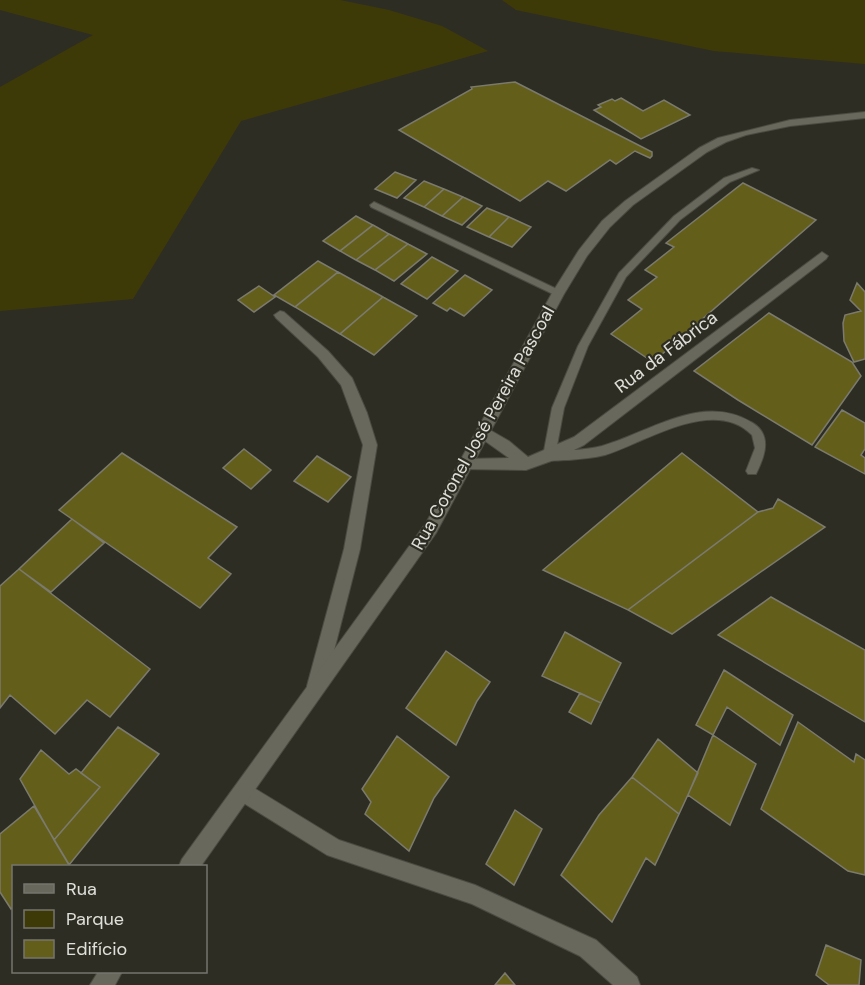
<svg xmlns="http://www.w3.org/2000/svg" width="865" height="985" viewBox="0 0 865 985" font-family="'DM Sans',sans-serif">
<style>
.green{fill:#3e3a08}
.building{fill:#645e1b;stroke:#7b7a6f;stroke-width:1.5}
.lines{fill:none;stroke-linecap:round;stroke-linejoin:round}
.lane-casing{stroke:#4b4b42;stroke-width:2}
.street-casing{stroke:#4b4b42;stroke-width:2}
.secondary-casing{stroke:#4b4b42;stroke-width:2}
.lane{fill:#68685d;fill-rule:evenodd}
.street{fill:#68685d;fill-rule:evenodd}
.secondary{fill:#68685d;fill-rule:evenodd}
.labels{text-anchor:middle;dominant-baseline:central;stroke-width:4.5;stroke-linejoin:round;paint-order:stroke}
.street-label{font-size:18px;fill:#e0e0da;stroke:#2e2d24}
</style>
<rect width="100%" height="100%" fill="#2e2d24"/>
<path class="green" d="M0,0h340l49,10 53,16 46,25 -247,70 -108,178 -133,12v-224l93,-52 -93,-25z
M502,0h363v64l-151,-13 -198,-41z"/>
<path class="building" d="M515,82l137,70v4l-2,2 -15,-7 -19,13 -6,-4 -44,31 -18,-10 -28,20 -121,-71 73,-41 -1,-2z
M621,98l22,13 21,-11 26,15 -49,24 -47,-29 7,-3 -3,-2 14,-6 3,2z
M395,172l21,8 -19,18 -22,-9z
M424,181l20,8 -20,18 -20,-9z
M743,183l73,37 -163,142 -42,-28 31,-25 -14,-9 29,-23 -12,-7 29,-23 -8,-4z
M444,189l19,8 -21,19 -18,-9z
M463,197l19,9 -20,19 -20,-9z
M487,208l22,9 -20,20 -22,-10z
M356,216l17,9 -33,26 -17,-10z
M509,217l22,10 -19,20 -23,-10z
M373,225l16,9 -33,26 -16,-9z
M389,234l19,10 -33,26 -19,-10z
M408,244l19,10 -33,27 -19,-11z
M432,257l26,14 -31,28 -26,-15z
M318,261l20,11 -43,35 -21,-12z
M338,272l45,25 -43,37 -45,-27z
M465,275l27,15 -28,26 -14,-8 -3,3 -14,-8z
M857,283l8,9v67l-11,3 -10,-21 -1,-18 2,-8 16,-4 -11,-11z
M259,286l16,11 -21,15 -16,-12z
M383,297l34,19 -43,39 -34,-21z
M769,313l83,49 9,14 -49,69 -74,-45 -44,-29z
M842,410l23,13v26l-4,6 4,3v16l-50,-27z
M244,449l27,21 -20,19 -28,-21z
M122,453l115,74 -29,31 23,16 -31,34 -141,-98z
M682,453l76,59 -130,98 -85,-40z
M317,456l34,21 -23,25 -34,-21z
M778,499l47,28 -153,107 -44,-24 130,-98 15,-4z
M72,519l32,24 -53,49 -32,-23z
M19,569l131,100 -40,48 -23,-17 -32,34 -45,-39 -10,13v-122z
M771,597l94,53v72l-147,-87z
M565,632l56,31 -20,40 -59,-27z
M446,651l44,31 -13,19 -21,44 -50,-37z
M724,670l69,45 -13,30 -53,-38 -14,28 -17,-10z
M580,693l21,10 -10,21 -22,-12z
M798,722l56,40 2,-8 9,6v115l-17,-4 -87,-62z
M118,727l41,27 -90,111 -15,-25 46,-53 -19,-14z
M713,735l43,29 -26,61 -42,-30z
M397,736l52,41 -15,21 -25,53 -44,-37 6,-12 -9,-13z
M658,739l40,34 -19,41 -47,-37z
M41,750l28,24 7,-5 24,18 -46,53 -34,-61z
M632,777l47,37 -24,51 -9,-7 -34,64 -51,-47 38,-60z
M34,806l36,60h-56v40l-3,3 -11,-17v-58z
M515,810l27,19 -28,56 -28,-21z
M826,945l35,15 -2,25h-30l-13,-10z
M505,973l10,12h-20z"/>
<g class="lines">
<defs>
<path id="lane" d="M752,168l7,2 -29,12 -50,38 -54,57 -38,69 -24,62 -8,43c15,-1 31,-1 46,-5 48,-14 100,-53 149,-24 22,12 14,34 5,52h-8l-2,-3 9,-23 -3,-13c-38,-39 -106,7 -147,20 -12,3 -25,4 -37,5 -8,0 -16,2 -23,-1l-2,-3 9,-48 26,-62 41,-73 55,-57 50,-38z
M374,202l187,89 2,2 -5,3 -3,-1 -184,-88 -1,-2z"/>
<path id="street" d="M822,252l6,4 -2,3 -242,186 -30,15 -28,10 -66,-1 -2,-4 2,-4 5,-2 44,-1 -31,-22 -2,-4 2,-4 5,-2 26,15 19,16 46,-20z
M280,311l4,1 44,39 24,27 15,35 10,32 -17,104 -35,137 -3,6 -6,3 -6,-3 -3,-6 37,-137 19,-104 -22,-60 -23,-28 -42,-39 -2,-3z
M244,782l95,58 136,45 121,55 41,37 3,8h-27l-33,-29 -108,-52 -145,-49 -90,-56 -3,-7 3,-7z"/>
<path id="secondary" d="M865,112v6l-75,8 -44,9 -20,7 -19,10 -74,53 -23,22 -23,29 -23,38 -128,239 -235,333h-22l3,-7 244,-336 126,-230 27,-43 23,-29 23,-20 74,-53 19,-10 72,-18z
M98,972h24l-7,13h-25z"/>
</defs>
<use href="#lane" class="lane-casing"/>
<use href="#street" class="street-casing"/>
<use href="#secondary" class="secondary-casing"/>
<use href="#lane" class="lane"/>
<use href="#street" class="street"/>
<use href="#secondary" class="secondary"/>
</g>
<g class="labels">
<g class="street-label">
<text transform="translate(666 352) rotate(-37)">Rua da Fábrica</text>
<text transform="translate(483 428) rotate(-61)">Rua Coronel José Pereira Pascoal</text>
</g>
</g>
<rect x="12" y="865" width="195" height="108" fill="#2e2d24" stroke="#75756d" stroke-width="1.5"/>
<rect x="24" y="884" width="30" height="9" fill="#68685d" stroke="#75756d" stroke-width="1.5"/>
<text x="66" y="895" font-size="18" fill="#e0e0da">Rua</text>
<rect x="24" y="910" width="30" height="18" fill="#3e3a08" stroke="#75756d" stroke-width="1.5"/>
<text x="66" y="925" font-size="18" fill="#e0e0da">Parque</text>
<rect x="24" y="940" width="30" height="18" fill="#645e1b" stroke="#75756d" stroke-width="1.5"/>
<text x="66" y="955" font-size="18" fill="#e0e0da">Edifício</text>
</svg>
